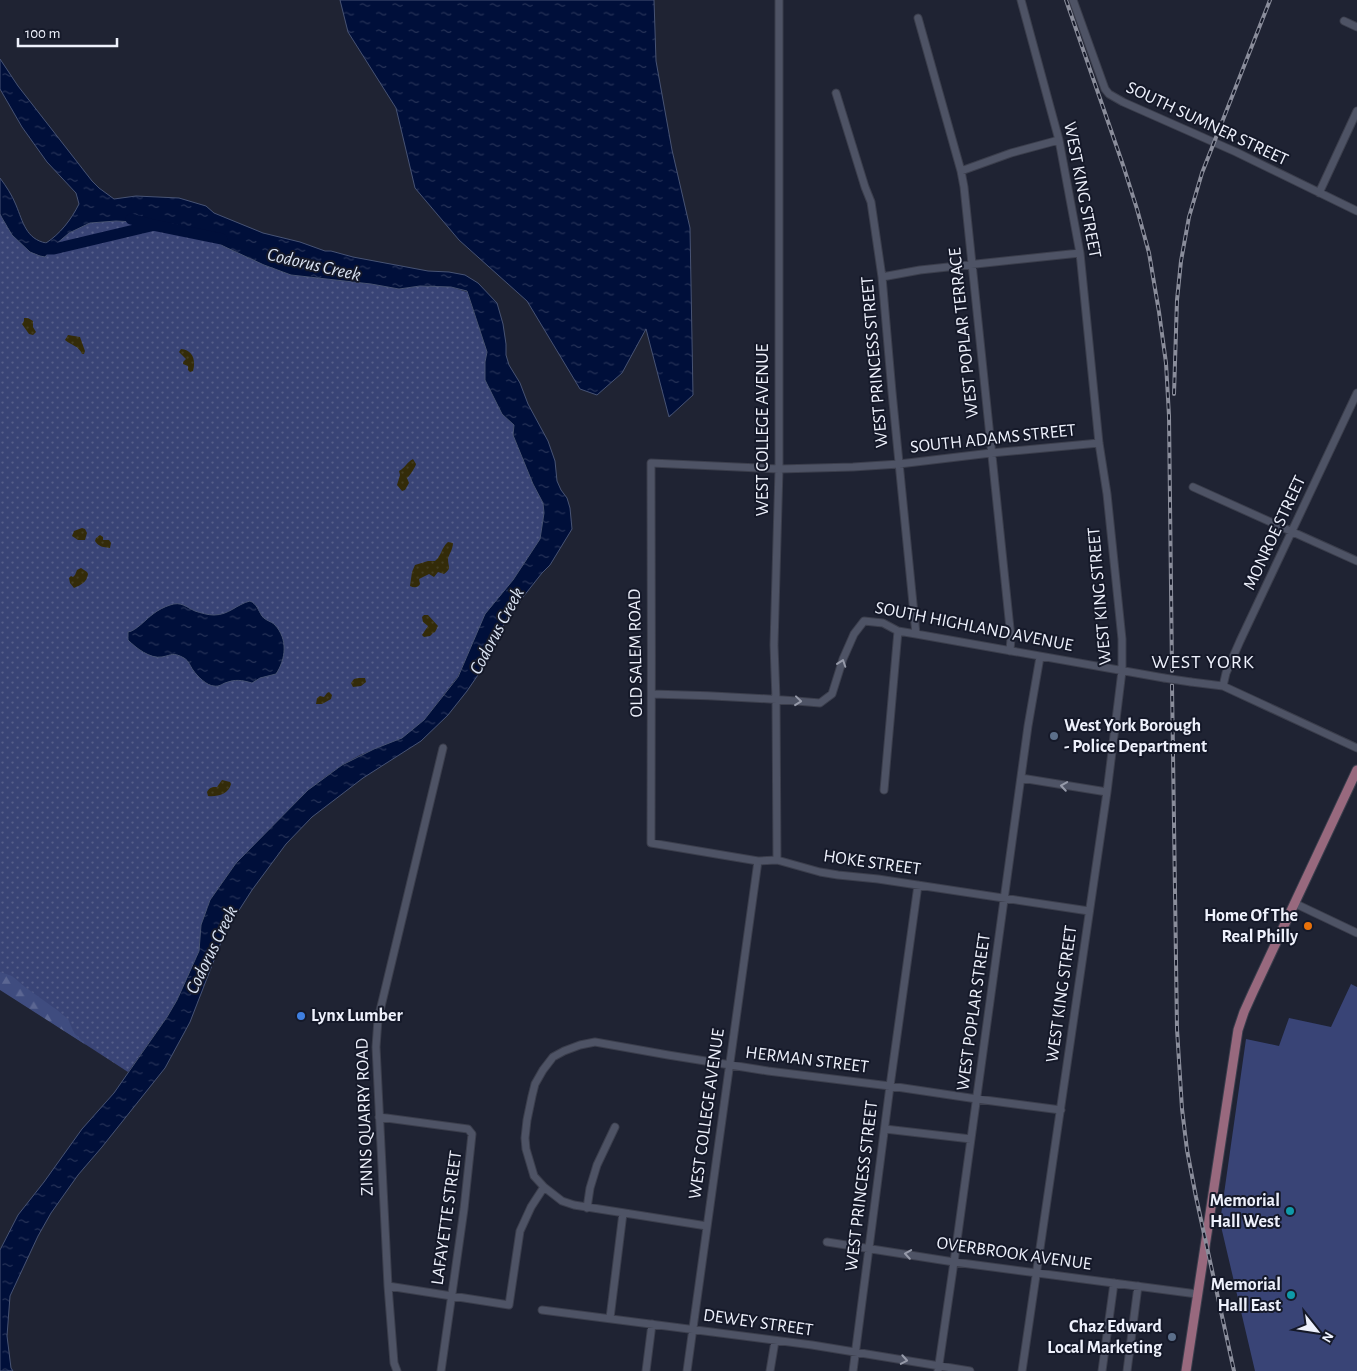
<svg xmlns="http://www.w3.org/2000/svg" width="1357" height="1371" viewBox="0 0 1357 1371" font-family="'Alegreya Sans',sans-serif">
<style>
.grass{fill:url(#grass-dots)}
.forest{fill:url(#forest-firs)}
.sand{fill:url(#sand-dots)}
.park{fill:#394476}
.water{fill:url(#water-ripples);stroke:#475374}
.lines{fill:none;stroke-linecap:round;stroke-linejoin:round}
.river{stroke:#000f3a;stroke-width:11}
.minor-casing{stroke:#3b3e4c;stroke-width:9}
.major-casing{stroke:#3b3e4c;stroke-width:11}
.minor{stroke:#4e5365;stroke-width:7}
.major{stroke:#98697e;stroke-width:9}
.rail-casing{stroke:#8a8d9b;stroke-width:4}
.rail{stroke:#151929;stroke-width:2;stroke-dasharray:5.5;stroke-linecap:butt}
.minor-bridge-casing{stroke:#3b3e4c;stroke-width:9;stroke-linecap:butt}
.minor-bridge{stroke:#4e5365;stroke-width:7}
.oneway{stroke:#969aa9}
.service-dot{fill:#5c6f8a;stroke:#151929;stroke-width:2}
.food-dot{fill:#e8710a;stroke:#151929;stroke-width:2}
.shop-dot{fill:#3f7fe0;stroke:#151929;stroke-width:2}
.culture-dot{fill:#0f9aa8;stroke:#151929;stroke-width:2}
.labels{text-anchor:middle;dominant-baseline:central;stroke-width:4;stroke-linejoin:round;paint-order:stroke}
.street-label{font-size:18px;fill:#eef1fc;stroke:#151929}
.poi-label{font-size:18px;font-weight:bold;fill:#eef1fc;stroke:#151929;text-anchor:end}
.water-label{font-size:19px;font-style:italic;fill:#dae3f3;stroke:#151929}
.quarter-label{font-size:20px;letter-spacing:1px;fill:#eef1fc;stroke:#151929}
</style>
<defs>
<pattern id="grass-dots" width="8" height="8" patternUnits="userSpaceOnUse" patternTransform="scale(1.25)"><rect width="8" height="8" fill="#394476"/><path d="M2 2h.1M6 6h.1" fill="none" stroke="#565f8a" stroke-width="1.8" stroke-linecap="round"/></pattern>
<pattern id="forest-firs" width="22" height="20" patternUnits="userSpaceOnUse" patternTransform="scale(1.25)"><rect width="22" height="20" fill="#3f4c7f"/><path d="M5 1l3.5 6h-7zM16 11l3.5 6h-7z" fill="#5b6692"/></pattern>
<pattern id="sand-dots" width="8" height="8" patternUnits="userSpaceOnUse" patternTransform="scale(1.25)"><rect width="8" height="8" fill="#332b09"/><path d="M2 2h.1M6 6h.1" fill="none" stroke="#474022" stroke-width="1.8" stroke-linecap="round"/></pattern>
<pattern id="water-ripples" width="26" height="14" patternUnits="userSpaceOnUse" patternTransform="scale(1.25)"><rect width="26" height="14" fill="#000f3a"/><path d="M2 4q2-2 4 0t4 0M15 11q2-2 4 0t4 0" fill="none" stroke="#263257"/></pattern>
</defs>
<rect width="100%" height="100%" fill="#1f2333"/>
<path class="grass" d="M0,214l13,21 17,17 15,4 10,-11 14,-12 21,-10 26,-2 57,3 25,6 25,16 41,19 27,10 80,9 28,5 21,-3 31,1 16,5 20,60 -2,10 17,52 12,11 -1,10 2,5 18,44 10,19 1,10 -4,26 -27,41 -28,35 -27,61 -34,44 -17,15 -5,3 -42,17 -18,10 -17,12 -25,21 -31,33 -36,36 -23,33 -9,25 -2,26 -22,49 -10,17 -39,55 -128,-83z"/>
<path class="forest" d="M0,972l12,4 13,11 32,23 11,9 6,14 12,12 -86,-55z"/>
<path class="sand" d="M24,318h4l5,3v6l3,5 -3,3 -4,-1 -7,-10 2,-3z
M68,335l12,2 5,14 -1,3h-2c-3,-8 -11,-9 -17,-14z
M181,349c12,1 15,11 12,22l-3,1 -2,-2v-4l-5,-2v-2l3,-3 -7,-7z
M413,459l3,5c0,2 -7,13 -9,14l2,5 -4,7 -3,1 -5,-6 3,-10 -1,-4c6,-3 8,-9 14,-12z
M82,528l3,1 2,4 -2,7h-7l-6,-4 2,-5z
M100,535l3,2v3h6l2,3 -1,5c-7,-1 -11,-1 -15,-7l1,-3z
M448,542l5,1c0,6 -4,11 -5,16 0,8 4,9 -4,15l-6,-2 -4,5 -5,-3 -10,5 1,5c-2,4 -6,4 -10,2l2,-14 3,-7 13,-4h7c7,-6 6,-13 13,-19z
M81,568l6,4 1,2c-1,8 -7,11 -14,14l-4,-5 -1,-5 2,-2 2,1 2,-2 2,-5z
M424,615h4l10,11 -3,6 -2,1 -3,3 -6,1 -2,-2 6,-9 -5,-4 -1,-5z
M358,678h7l1,4 -5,4 -8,1 -2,-4 3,-4z
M329,692l3,3 -1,4 -9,5h-6l1,-6 3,-2 4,1 3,-4z
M222,780l8,2 1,2c-2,10 -14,13 -23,12l-1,-4c3,-5 5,-5 10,-5z"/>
<path class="park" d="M1351,984l6,3v384h-102l-35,-149 26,-183 33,7 10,-28 42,9z"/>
<path class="water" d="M340,0h314l2,61 16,89 18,78 3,167 -24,22 -23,-88 -24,44 -25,22 -17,-6 -53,-88 -68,-61 -44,-52 -19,-80 -48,-76z
M0,59l18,27 74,95 7,7 15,11 22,-3 43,2 27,8 8,7 49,20 37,9 25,9h6l22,6 75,14 21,1 16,3 13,8 19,20 6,21 3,20v11l3,10 11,18 8,21 20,37 7,20 2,20 4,9 6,8 3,10 2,21 -22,36 -8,8 -34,43 -28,56 -13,19 -19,24 -27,26 -58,37 -51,39 -26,27 -34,46 -27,42 -35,90 -25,46 -63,79 -24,28 -27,38 -13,23 -28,60 -3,40 4,32 2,3h-13v-121l18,-35 26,-33 38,-53 32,-36 53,-76 10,-17 22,-49 2,-26 9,-25 26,-37 72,-73 34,-25 32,-16 28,-11 22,-18 34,-43 27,-63 28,-34 27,-41 4,-26 -1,-10 -10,-19 -18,-44 -2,-5 1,-10 -12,-11 -17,-34v-18l2,-10 -20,-61 -16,-4 -31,-1 -21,3 -28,-5 -80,-9 -27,-10 -41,-19 -25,-16 -26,-6 -56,-3 -26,2 -21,10 -14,12 -10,12 -5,-1 -10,-4 -18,-17 -10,-17 -2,-4v-36c6,8 12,17 16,27 7,17 10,34 30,38 14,-9 25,-23 33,-39l-3,-11 -29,-31 -25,-35 -22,-38z
M250,601c7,3 8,9 12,15 4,5 9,5 13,9 13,14 11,34 1,49l-16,4 -8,5c-11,-3 -16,-4 -27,0 -3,1 -6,4 -11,3 -7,0 -17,-10 -21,-16 -3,-4 -4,-9 -9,-12 -11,-6 -12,-3 -22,-1 -12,2 -26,-9 -34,-17v-8c8,-1 18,-13 25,-18 5,-4 11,-7 17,-9 11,-4 16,2 25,6 6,2 13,4 19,4 15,0 23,-11 36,-14z"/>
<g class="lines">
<path class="river" d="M131,219l22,6 69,14
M36,247l4,2h14l97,-23"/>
<defs>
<path id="minor" d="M1021,0l38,140 21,113 19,190 8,51 15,145v32l-15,121 -85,579
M1073,0l32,89 4,5 14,8 113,50 121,59
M918,18l43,153 3,16 47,451 -1,13
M1344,21l13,6
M836,93l29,94 6,15 11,75 10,115 24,242
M961,171l50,-18 48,-13
M1319,193l38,-82
M882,277l38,-7 160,-17
M1193,487l164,74
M1191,682l32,4 134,62
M1223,686l3,-13 14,-32 117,-248
M652,694c56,1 112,4 168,9l12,-9 11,-35 11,-25 10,-13 19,2 15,8 18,3 248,44
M1021,778l86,14
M884,790l14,-159
M777,860l-1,-161 -2,-54 5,-176v-469
M1294,903l63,30
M1089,911l-211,-32 -40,-4 -18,-3 -43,-12 -19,1 -107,-18c1,-127 0,-253 0,-380l128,6 74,-2 46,-3 92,-11 108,-10
M379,1117l89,12 4,5 -8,75 -23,162
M885,1129l86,10
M587,1208l3,-20 7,-23 18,-38
M707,1226l-133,-21 -12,-4 -18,-14 -10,-11 -8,-27 -1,-11 2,-18 5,-24 3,-12 8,-14 10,-13 11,-6 16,-6 15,-3 73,13 100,16 122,15 87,13 84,11
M827,1242l127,20 243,32
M388,1286l121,19 11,-74 11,-24 13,-20
M542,1310l270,35 158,26
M610,1318l13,-105
M397,1371l-3,-8 -6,-77 -12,-239 2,-28 65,-271
M646,1371l6,-47
M687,1371l71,-510
M770,1371l5,-30
M853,1371l37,-285 28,-201
M938,1371l16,-109 74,-536 12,-69
M1102,1371l12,-88
M1127,1371l11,-85"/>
<path id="major" d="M1186,1371l52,-341 6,-18 9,-20 104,-222"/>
</defs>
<use href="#minor" class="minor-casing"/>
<use href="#major" class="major-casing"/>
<use href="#minor" class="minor"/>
<use href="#major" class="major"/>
<defs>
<path id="rail" d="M1066,0l58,168 13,41 12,44 10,59 7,51 3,53 3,255
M1174,394l3,-94 4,-39 8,-44 13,-44 68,-173
M1172,685l5,344 5,80 5,41 9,47 38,174"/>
</defs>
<use href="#rail" class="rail-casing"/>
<use href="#rail" class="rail"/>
<defs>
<path id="minor-bridge" d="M1164,678l27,4"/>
</defs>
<use href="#minor-bridge" class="minor-bridge-casing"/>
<use href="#minor-bridge" class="minor-bridge"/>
</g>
<defs><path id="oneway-chevron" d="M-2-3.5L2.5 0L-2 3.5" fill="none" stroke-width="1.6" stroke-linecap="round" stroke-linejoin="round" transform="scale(1.25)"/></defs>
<g class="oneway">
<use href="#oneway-chevron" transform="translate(842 663) rotate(-71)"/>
<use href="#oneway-chevron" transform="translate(798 701) rotate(6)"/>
<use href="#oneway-chevron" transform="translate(1064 786) rotate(-171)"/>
<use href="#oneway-chevron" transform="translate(908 1254) rotate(-171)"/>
<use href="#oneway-chevron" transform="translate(904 1360) rotate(10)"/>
</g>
<g class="service-dot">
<circle cx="1054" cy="736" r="5"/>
<circle cx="1172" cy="1337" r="5"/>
</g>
<circle class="food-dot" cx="1308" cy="926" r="5"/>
<circle class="shop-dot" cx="301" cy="1016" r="5"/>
<g class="culture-dot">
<circle cx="1290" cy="1211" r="5"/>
<circle cx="1291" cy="1295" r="5"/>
</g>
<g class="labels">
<g class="street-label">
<text transform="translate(1207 124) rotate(25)">SOUTH SUMNER STREET</text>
<text transform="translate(1082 190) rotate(79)">WEST KING STREET</text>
<text transform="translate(964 333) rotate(-96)">WEST POPLAR TERRACE</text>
<text transform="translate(875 362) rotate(-95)">WEST PRINCESS STREET</text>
<text transform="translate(763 430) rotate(-90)">WEST COLLEGE AVENUE</text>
<text transform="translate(993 439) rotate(-6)">SOUTH ADAMS STREET</text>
<text transform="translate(1275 533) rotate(-65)">MONROE STREET</text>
<text transform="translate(1100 596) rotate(-95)">WEST KING STREET</text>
<text transform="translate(974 627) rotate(11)">SOUTH HIGHLAND AVENUE</text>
<text transform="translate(636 653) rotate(-91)">OLD SALEM ROAD</text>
<text transform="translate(872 863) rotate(8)">HOKE STREET</text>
<text transform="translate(1062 994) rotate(-82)">WEST KING STREET</text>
<text transform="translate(974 1012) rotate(-82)">WEST POPLAR STREET</text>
<text transform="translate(807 1060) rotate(7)">HERMAN STREET</text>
<text transform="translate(707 1114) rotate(-82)">WEST COLLEGE AVENUE</text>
<text transform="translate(365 1117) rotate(-92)">ZINNS QUARRY ROAD</text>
<text transform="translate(862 1186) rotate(-83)">WEST PRINCESS STREET</text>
<text transform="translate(447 1218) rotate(-82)">LAFAYETTE STREET</text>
<text transform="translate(1014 1254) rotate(8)">OVERBROOK AVENUE</text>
<text transform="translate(758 1323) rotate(8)">DEWEY STREET</text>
</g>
<g class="poi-label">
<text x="1064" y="726" text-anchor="start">West York Borough<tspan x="1064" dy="21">- Police Department</tspan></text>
<text x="1298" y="916">Home Of The<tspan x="1298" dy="21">Real Philly</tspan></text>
<text x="311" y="1016" text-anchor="start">Lynx Lumber</text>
<text x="1280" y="1201">Memorial<tspan x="1280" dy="21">Hall West</tspan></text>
<text x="1281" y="1285">Memorial<tspan x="1281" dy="21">Hall East</tspan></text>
<text x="1162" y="1327">Chaz Edward<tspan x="1162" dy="21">Local Marketing</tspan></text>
</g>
<g class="water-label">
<text transform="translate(314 265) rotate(13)">Codorus Creek</text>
<text transform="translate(497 631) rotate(-62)">Codorus Creek</text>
<text transform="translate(212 950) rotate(-64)">Codorus Creek</text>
</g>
<g class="quarter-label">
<text x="1203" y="662">WEST YORK</text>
</g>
</g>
<g transform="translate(1317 1331) rotate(120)" stroke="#151929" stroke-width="4" paint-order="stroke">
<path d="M0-4L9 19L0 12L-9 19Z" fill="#eef1fc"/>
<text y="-8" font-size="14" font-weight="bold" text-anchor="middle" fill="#eef1fc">N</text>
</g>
<path d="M18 38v8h99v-8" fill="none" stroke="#eef1fc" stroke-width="2.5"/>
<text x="25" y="38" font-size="15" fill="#eef1fc" stroke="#151929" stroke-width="4" paint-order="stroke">100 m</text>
</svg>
